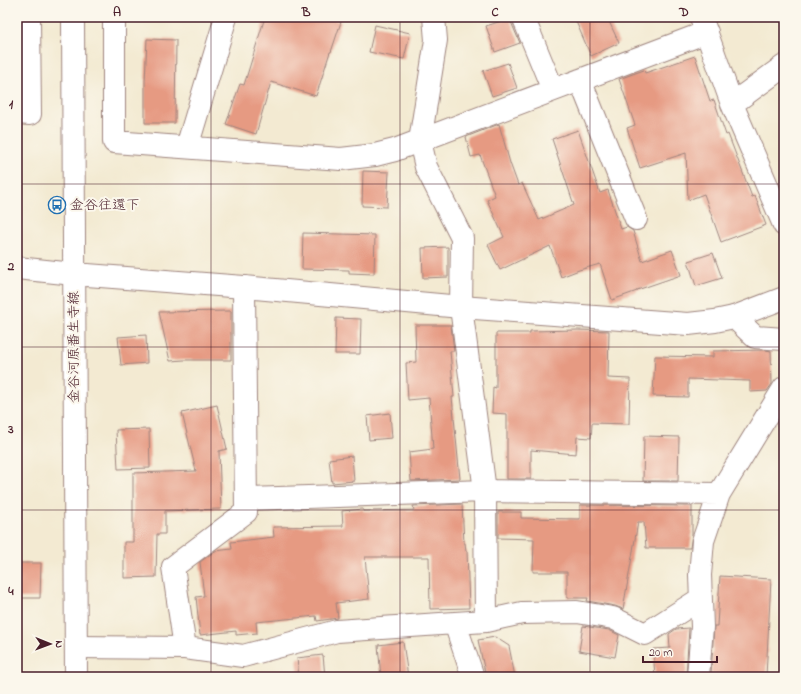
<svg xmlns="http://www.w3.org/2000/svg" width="801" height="694" viewBox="0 0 801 694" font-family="'Indie Flower','Klee One',sans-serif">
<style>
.building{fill:#e69a82}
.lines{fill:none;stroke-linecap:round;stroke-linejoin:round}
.minor-casing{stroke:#9e847e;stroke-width:24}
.tertiary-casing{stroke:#9e847e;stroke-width:24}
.minor{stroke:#fff;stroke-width:22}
.tertiary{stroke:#fff;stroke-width:22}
.grid{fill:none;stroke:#4a1f2b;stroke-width:1;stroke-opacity:0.55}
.labels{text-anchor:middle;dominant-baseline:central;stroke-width:4;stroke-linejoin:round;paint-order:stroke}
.poi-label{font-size:14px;fill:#4a1f2b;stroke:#fbf7ec;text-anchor:start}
.street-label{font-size:14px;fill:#4a1f2b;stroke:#fbf7ec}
.neatline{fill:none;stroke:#4a1f2b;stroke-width:1.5}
.grid-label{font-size:13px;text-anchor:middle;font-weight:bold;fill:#4a1f2b}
</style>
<rect width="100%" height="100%" fill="#fbf7ec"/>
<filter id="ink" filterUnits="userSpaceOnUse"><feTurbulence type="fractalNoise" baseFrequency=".025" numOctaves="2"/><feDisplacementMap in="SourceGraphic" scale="8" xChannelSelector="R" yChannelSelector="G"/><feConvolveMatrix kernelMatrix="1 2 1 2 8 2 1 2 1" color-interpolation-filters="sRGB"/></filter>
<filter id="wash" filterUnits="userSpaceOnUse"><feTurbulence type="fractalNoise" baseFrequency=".012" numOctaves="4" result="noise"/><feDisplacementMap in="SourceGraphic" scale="16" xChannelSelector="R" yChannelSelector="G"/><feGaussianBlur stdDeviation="0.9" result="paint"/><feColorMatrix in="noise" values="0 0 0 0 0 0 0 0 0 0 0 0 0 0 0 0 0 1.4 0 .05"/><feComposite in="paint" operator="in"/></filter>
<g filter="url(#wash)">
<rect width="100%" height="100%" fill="#f3ead2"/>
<g id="blocks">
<path class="building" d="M265,17h61l15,5 -10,30h-1l-14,44 -45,-14 -15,52 -30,-10 14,-40 4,1z
M574,17h33l12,26 -28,13z
M511,18v4l9,21 -25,9 -9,-26z
M375,25l35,8 -6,26 -35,-7z
M147,39l29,1 -1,83h-30v-42z
M695,56l15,45 4,-1 12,35 2,-1 24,63 3,-1 11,29 -45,17 -17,-48 -16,6 -2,-47 -46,15 -13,-40 8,-3 -16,-46 25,-9 1,3z
M508,63l9,25 -25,8 -9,-25z
M499,124l11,39 8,22 4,-2 17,37 35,-15 -22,-66 26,-9 22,63 8,-3 13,39 6,-2 6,4 9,30 30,-11 9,25 -44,15v1l-25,9 -12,-36 -21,6 -18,7 -11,-31 -50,24 -12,-25 16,-8 -17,-37 8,-4 -15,-41 -9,2 -5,-20z
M363,171l26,1 -2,35 -25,-1z
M303,233l72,2 -1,39 -25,-1v-3l-47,-1z
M448,247v30l-25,1 -1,-30z
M713,253l9,25 -26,8 -8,-25z
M231,311v49h-47l-14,1 -11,-49z
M336,318l25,1 -1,35h-25z
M415,325h36l3,26h-4l4,46h-2l8,82 -49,2 -2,-29 24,-3 -4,-51 -21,2 -2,-37 10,-1z
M578,330l31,1 -1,47 22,1 -1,45 -37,-1 -1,15 -14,-1 -1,17 -45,-4v29h-24v-65l-15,-1 1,-26 3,1v-55h34v-2z
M146,335l1,28 -26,2 -3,-28z
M766,350l5,1 1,33 -5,7 -17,1v-11l-62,-2v18l-35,-1 2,-40 58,1v-6z
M217,405l10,44 -8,2 2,58 -56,2v23h-8l-1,43 -32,1v-36h9v-69l63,-2 -14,-58z
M390,413l2,25 -23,2 -2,-24z
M149,429l1,39 -32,1 -2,-39z
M644,436l35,1 -1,44h-35z
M352,456l2,25 -22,2 -3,-24z
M462,504l2,39h1l1,8h1l2,57 -39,1 -1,-52h-64l4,42 -33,4 2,15 -21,3 -1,-5 -60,6 1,11 -21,2v-4l-36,4 -4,-38 8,-1 -4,-34 15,-11 17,-2 -1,-7 43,-5 -1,-10 70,-1 -1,-15 21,-2v2l51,-1 -1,-4z
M580,505l112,1v28l-2,14h-44l-2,-26h-6l-15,87 -8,-3 -28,-5 1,-3h-21v-26h-34l1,-33 -36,-1v-26h23v6l59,1z
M17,563h24l-1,35h-23z
M720,576l51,3 -5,98h-52l1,-3h-4l3,-48h3z
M583,626l26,4 10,5 -4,22 -36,-6z
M689,628l-3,48 -31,1 -2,-28 17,-1 -1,-14 7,-5z
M495,637l14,9 6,31h-29l-8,-37z
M403,642l5,35h-27l-3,-32z
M323,655l2,22h-26l-2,-19z"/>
</g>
</g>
<g filter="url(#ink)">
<use href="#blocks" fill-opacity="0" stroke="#9e847e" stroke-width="1"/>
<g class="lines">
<defs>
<path id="minor" d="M114,17v125l227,17 34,-4 20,-5 312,-118
M434,17l2,23 -16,101 6,26 36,71 -1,69 24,184 1,130
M523,17l30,73
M701,17l31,87 52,121
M580,80l56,139
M732,104l52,-38
M17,113l13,1 -1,-97
M187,147l39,-130
M17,268l57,6
M734,317l21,20 29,2
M246,499l239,-8 234,3
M455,623l18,54
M76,647l109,1 58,8 94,-25 118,-8 31,-2 36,-8 55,-1 36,6 32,16 55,-35
M185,648l-12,-81 73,-55 -2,-225
M698,677l4,-50 -2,-52 3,-34 16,-47 65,-106"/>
<path id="tertiary" d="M73,17l3,660
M74,274l170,13 217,20 227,17 27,-3 19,-4 50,-19"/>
</defs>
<use href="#minor" class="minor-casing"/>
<use href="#tertiary" class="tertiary-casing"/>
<use href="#minor" class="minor"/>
<use href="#tertiary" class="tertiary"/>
</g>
</g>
<path class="grid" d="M211,17v660M400,17v660M590,17v660M17,184h767M17,347h767M17,510h767"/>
<defs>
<symbol id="bus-ring" viewBox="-11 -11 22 22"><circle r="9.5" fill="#fbf7ec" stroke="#1f6fb2" stroke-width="1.5"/><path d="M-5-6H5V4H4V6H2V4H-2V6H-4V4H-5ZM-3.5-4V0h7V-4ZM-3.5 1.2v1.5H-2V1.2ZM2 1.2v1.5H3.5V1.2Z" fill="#1f6fb2"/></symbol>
</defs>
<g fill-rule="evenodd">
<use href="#bus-ring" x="47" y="195" width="20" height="20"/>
</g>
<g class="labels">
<g class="poi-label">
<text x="70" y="205">金谷往還下</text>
</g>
<g class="street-label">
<text transform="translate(74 347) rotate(-90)">金谷河原番生寺線</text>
</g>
</g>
<rect width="801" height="694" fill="none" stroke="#fbf7ec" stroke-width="44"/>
<g transform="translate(50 644) rotate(91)" stroke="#fbf7ec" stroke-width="3" paint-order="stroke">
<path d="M0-3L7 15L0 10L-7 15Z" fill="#4a1f2b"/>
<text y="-6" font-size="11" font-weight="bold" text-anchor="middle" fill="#4a1f2b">N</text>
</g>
<path d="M643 656v6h74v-6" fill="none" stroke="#4a1f2b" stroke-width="2"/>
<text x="649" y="656" font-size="12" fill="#4a1f2b" stroke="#fbf7ec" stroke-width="3" paint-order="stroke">20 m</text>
<rect x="22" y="22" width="757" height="650" class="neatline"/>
<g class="grid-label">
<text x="117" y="16">A</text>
<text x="306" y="16">B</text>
<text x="495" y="16">C</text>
<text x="684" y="16">D</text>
<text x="11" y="108">1</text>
<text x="11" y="270">2</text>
<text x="11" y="433">3</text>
<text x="11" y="595">4</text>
</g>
</svg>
